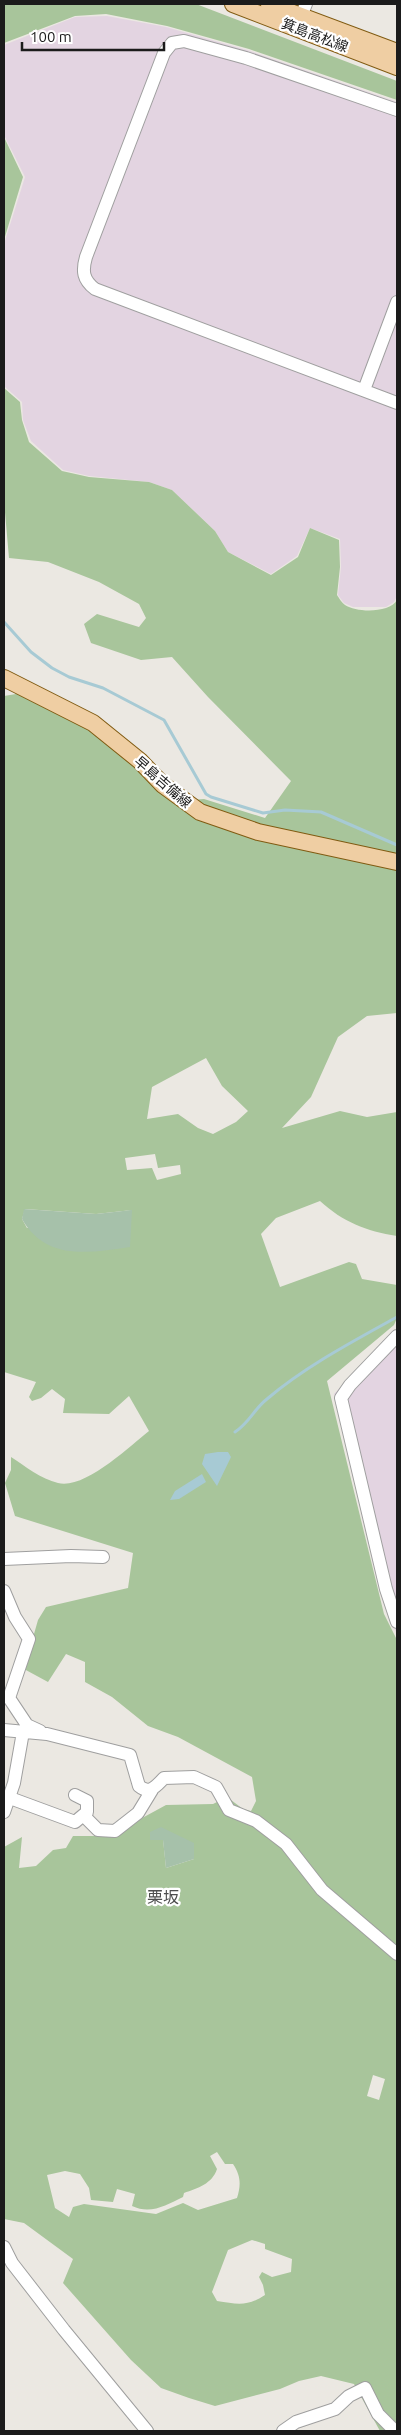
<svg xmlns="http://www.w3.org/2000/svg" width="401" height="2435" viewBox="0 0 401 2435" font-family="Ubuntu,'Noto Sans JP',sans-serif">
<style>
.industrial{fill:#e3d4e1}
.forest{fill:#a8c59b;fill-rule:evenodd}
.cemetery{fill:#a6c1aa}
.water{fill:#a7cad4}
.lines{fill:none;stroke-linecap:round;stroke-linejoin:round}
.stream{stroke:#a7cad4;stroke-width:3}
.minor-casing{stroke:#9f9f9f;stroke-width:14}
.major-casing{stroke:#805b12;stroke-width:18}
.minor{stroke:#fff;stroke-width:12}
.major{stroke:#efcea3;stroke-width:16}
.labels{text-anchor:middle;dominant-baseline:central;stroke-width:4.5;stroke-linejoin:round;paint-order:stroke}
.street-label{font-size:14px;fill:#1b1b1b;stroke:#fff}
.quarter-label{font-size:16px;fill:#4e4e4e;stroke:#fff}
</style>
<rect width="100%" height="100%" fill="#ebe8e2"/>
<path class="industrial" d="M107,16l59,11 84,24 147,51v494l-3,6 -8,5h-33l-9,-4 -6,-8 3,-28 -1,-28 -30,-11 -13,28 -26,18 -43,-22 -13,-21 -43,-41 -23,-8 -60,-6 -26,-6 -32,-29 -8,-21 -1,-18 -18,-16v-142l21,-67 -21,-42v-90l71,-28z
M397,1328v306l-10,-21 -53,-219z"/>
<path class="forest" d="M4,4h192l201,77v19l-148,-51 -82,-23 -61,-12 -31,2 -71,27z
M4,137l19,40 -19,63z
M4,388l16,14 2,18 7,22 33,29 27,6 60,5 23,8 43,41 13,21 43,23 27,-18 12,-29 29,12 1,27 -3,28c2,3 5,8 8,10 12,8 45,8 52,-5v413l-30,3 -29,21 -27,60 -29,31 58,-17 27,6 30,-5v124c-31,-5 -54,-14 -77,-35l-44,17 -15,16 19,53 69,-25 7,2 6,15 35,6v33l-3,7 -67,56 57,233 13,26v791h-17l-26,-47 -33,-8 -22,5 -19,8 -65,17 -26,-8 -28,-10 -30,-28 -68,-77 10,-24 -49,-36 -20,-4v-372l18,-10 -3,31 17,-2 17,-16 13,-2 7,-12h42l29,-19 22,-12 47,-1 14,-7 16,12 8,2 5,-10 -4,-24 -74,-40 -30,-11 -36,-29 -27,-15v-20l-19,-8 -18,28 -24,-13 14,-49 8,-13 82,-19 5,-35 -118,-37 -10,-33 6,-13v-13c14,9 30,22 47,26 26,7 71,-36 91,-52l-20,-35 -20,18 -46,-1 2,-14 -13,-10 -11,9 -9,3 -3,-4 7,-15 -32,-10v-676l18,-3 70,37 85,71 27,-2 61,19 26,-37 -83,-84 -36,-40 -31,3 -50,-17 -7,-19 13,-10 42,13 7,-9 -7,-14 -40,-22 -51,-20 -39,-4 -5,-57zM206,1058l16,28 26,25 -12,11 -23,12 -15,-6 -20,-14 -31,5 5,-32zM155,1154l3,14 22,-3 1,9 -24,6 -5,-12 -25,2 -2,-12zM25,1209l71,5 36,-4 -105,18 -5,-9zM163,1839l31,20 -28,9zM373,2075l12,4 -6,21 -12,-4zM217,2152l8,12h8c8,12 8,21 4,34l-39,12 -15,-7 -27,11 -72,-10 -11,3 -4,10 -14,-9 -8,-33 18,-4 15,3 9,14 2,12 22,2 4,-13 18,5 -3,12c19,9 34,-1 51,-9l1,-4c14,-5 28,-9 33,-24l-7,-13zM252,2240l13,4v5l27,10 -1,13 -19,5 -10,-5 -3,5 4,8 2,10c-18,12 -28,9 -48,6l-5,-9 16,-42z"/>
<path class="cemetery" d="M24,1209l72,5 36,-4 -2,37c-41,6 -84,14 -108,-28z
M161,1827l33,16v16l-28,9 -3,-28h-13v-8z"/>
<path class="water" d="M218,1452h10l3,5 -14,29 -15,-22 3,-10z
M202,1474l4,8 -27,17 -9,1 5,-9z"/>
<g class="lines">
<path class="stream" d="M4,622l27,30 21,16 17,9 34,11 61,32 42,74 5,3 52,16 22,-3 36,2 76,33
M235,1432c15,-10 19,-23 32,-33 39,-33 85,-57 130,-82"/>
<defs>
<path id="minor" d="M298,24l8,-20
M397,110l-151,-52 -62,-17 -12,2 -8,10 -78,204c-4,14 -3,23 9,32l302,114
M364,390l33,-88
M397,1336l-47,49 -9,13 45,191 11,33
M4,1559l67,-3 32,1
M4,1591l11,26 14,22 -20,59 18,27 13,6
M4,1730l43,4 83,21 9,31c11,9 17,0 25,-8l30,-1 22,10 13,23 27,11 30,23 36,46 75,64
M10,1798l65,24 12,-10v-11l-12,-6
M4,1812l10,-29 9,-51
M84,1816l14,14 17,1 23,-18 14,-23
M4,2247l8,16 52,67 83,101
M283,2431l13,-9 39,-13 14,-13 16,-8 13,26 17,17"/>
<path id="major" d="M233,4l164,63
M269,4l128,48
M4,678l89,45 47,38 23,24 37,27 58,20 139,30"/>
</defs>
<use href="#minor" class="minor-casing"/>
<use href="#major" class="major-casing"/>
<use href="#minor" class="minor"/>
<use href="#major" class="major"/>
</g>
<g class="labels">
<g class="street-label">
<text transform="translate(315 35) rotate(21)">箕島高松線</text>
<text transform="translate(163 782) rotate(41)">早島吉備線</text>
</g>
<g class="quarter-label">
<text x="163" y="1897">栗坂</text>
</g>
</g>
<rect width="401" height="2435" fill="none" stroke="#1b1b1b" stroke-width="10"/>
<path d="M22 42v8h142v-8" fill="none" stroke="#1b1b1b" stroke-width="2.5"/>
<text x="30" y="42" font-size="15" fill="#1b1b1b" stroke="#ffffff" stroke-width="4" paint-order="stroke">100 m</text>
</svg>
